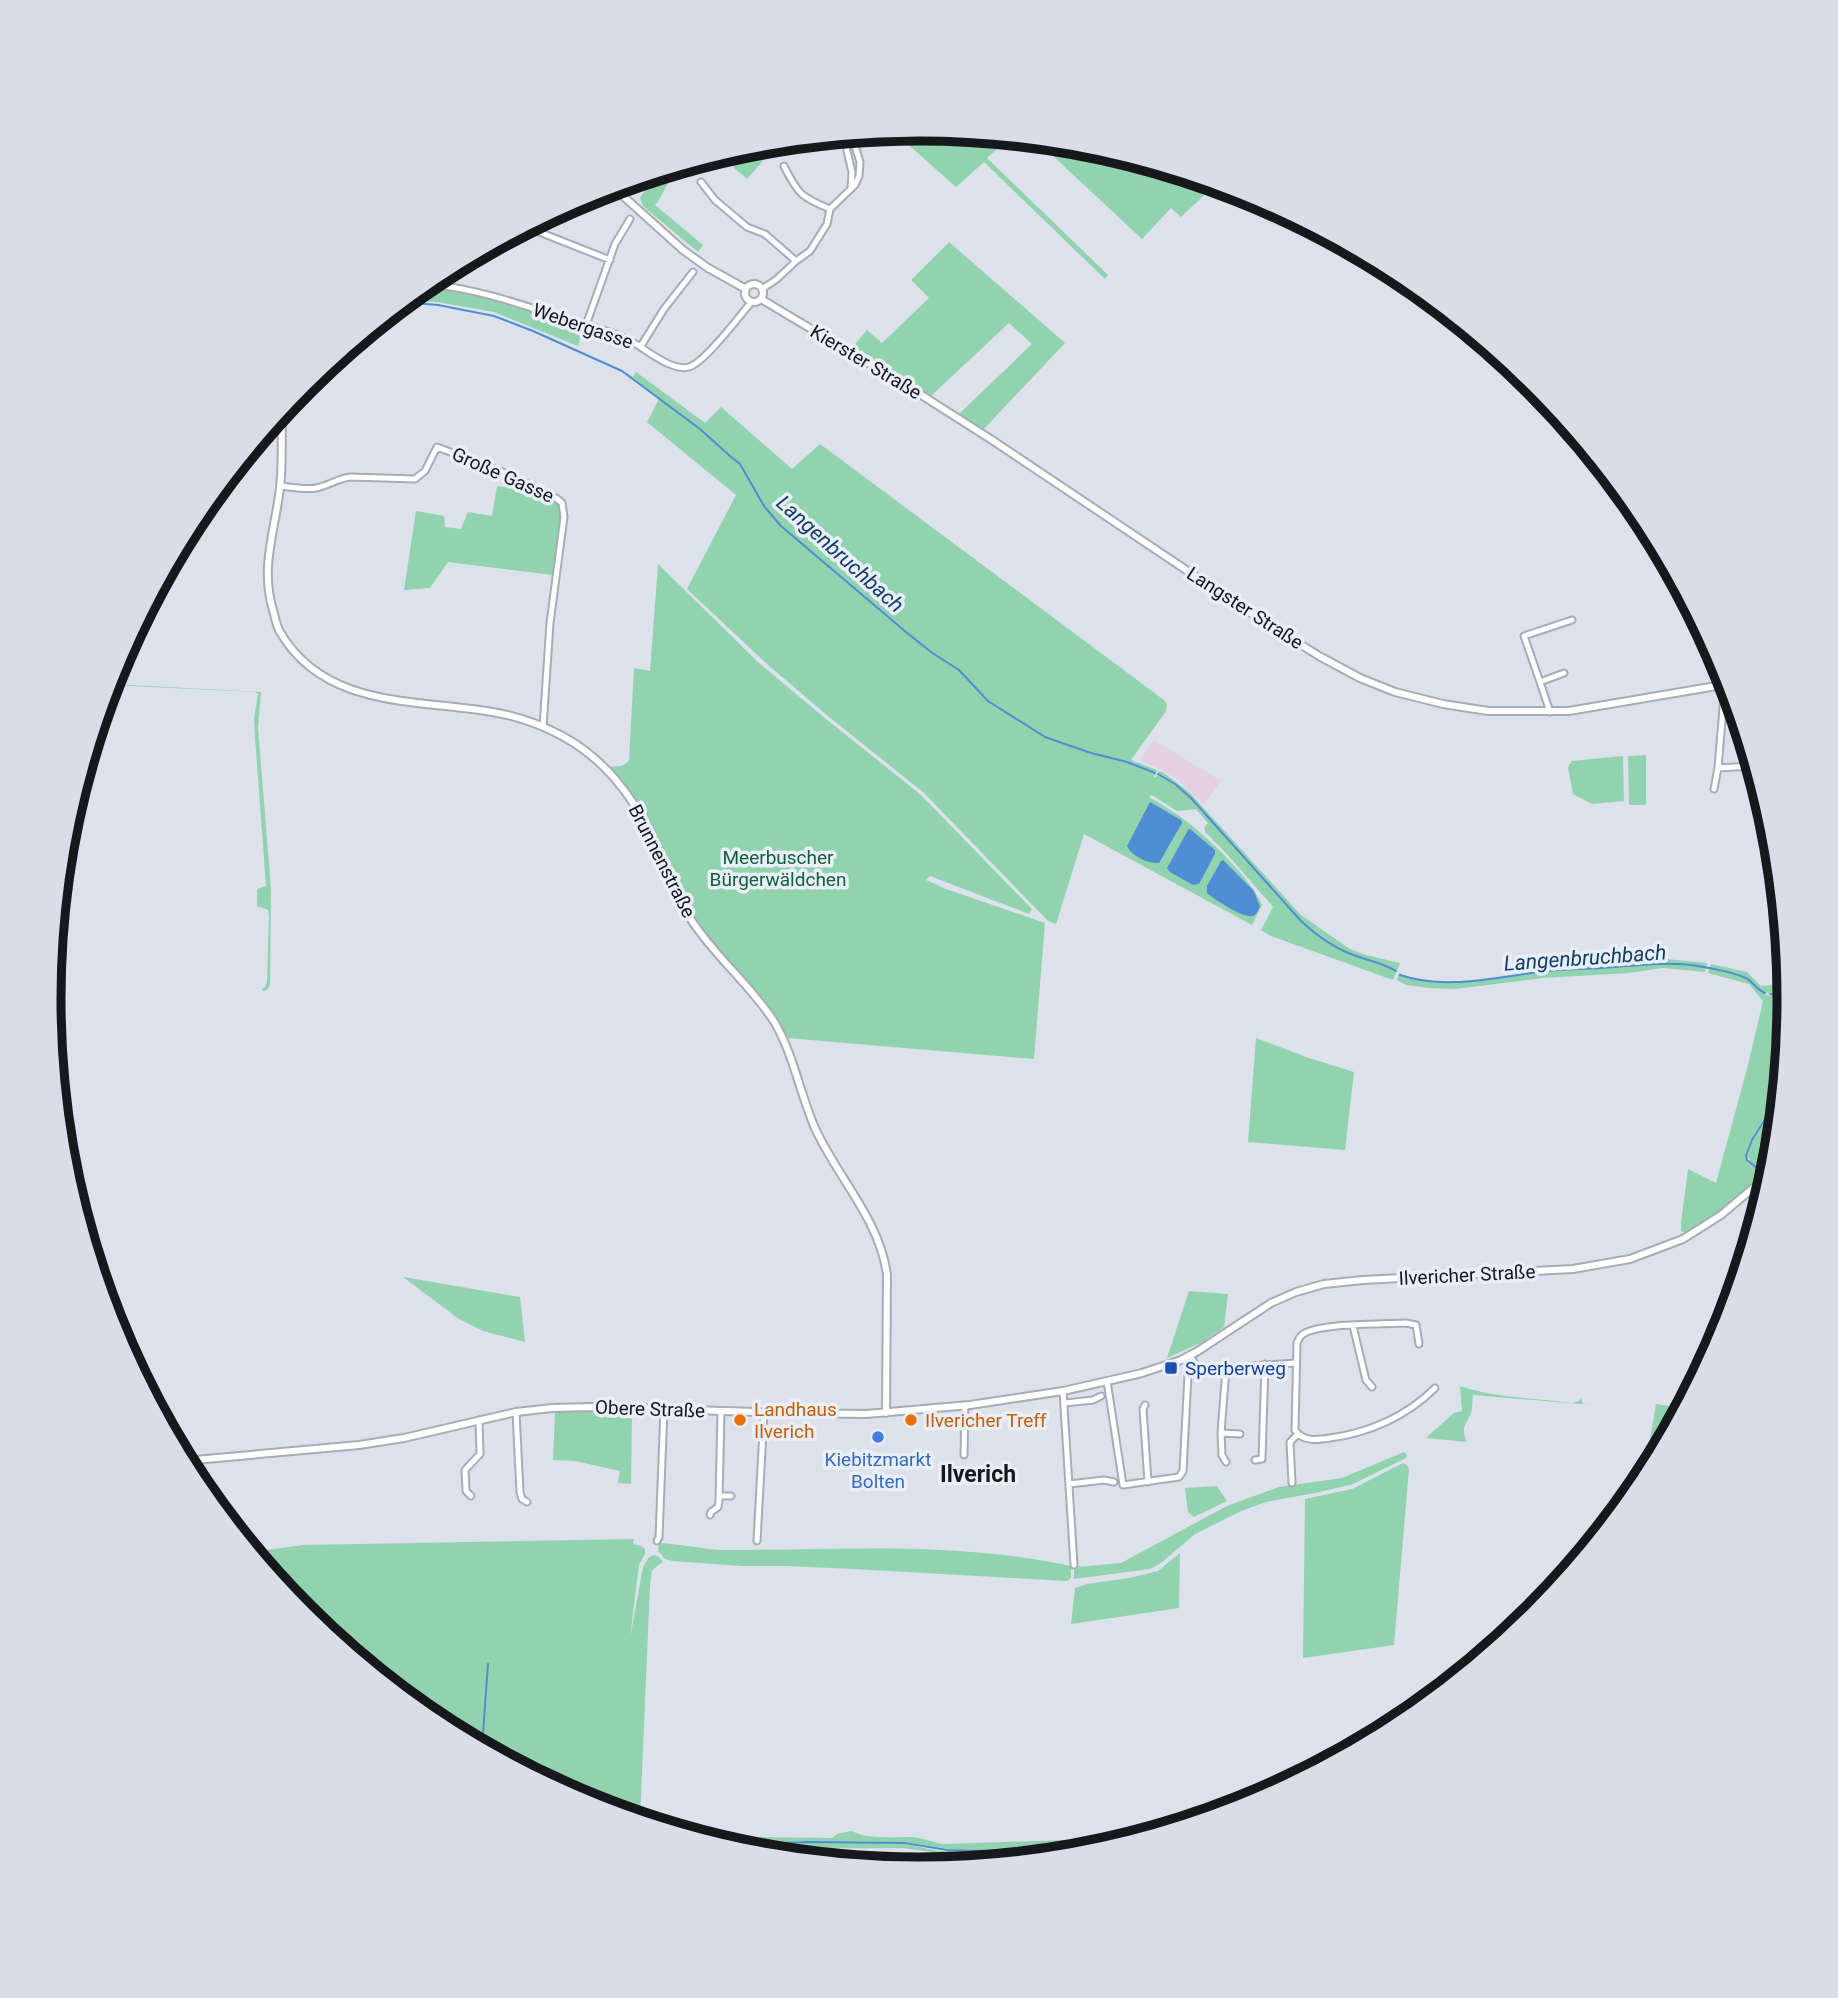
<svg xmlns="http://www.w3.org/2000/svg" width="1838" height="1998" viewBox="0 0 1838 1998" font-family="Roboto,sans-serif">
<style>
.industrial{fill:#e5d0df}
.green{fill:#91d3ae}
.water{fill:#4f8ed3}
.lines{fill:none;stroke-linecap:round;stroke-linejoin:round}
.stream{stroke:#4f8ed3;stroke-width:2}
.minor-casing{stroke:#a7acb6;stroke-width:9}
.tertiary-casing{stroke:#a7acb6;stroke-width:10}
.minor{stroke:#fff;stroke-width:5}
.tertiary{stroke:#fff;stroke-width:6}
.transit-dot{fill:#1a4fb4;stroke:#eaeef9;stroke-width:2.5}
.food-dot{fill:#e8710a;stroke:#eaeef9;stroke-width:2.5}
.shop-dot{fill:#3f7fe0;stroke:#eaeef9;stroke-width:2.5}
.labels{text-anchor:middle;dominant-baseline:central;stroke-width:7;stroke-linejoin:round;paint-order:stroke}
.street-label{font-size:19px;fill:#17181c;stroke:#eaeef9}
.park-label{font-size:19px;fill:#11603e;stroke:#eaeef9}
.transit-label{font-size:19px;fill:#164399;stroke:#eaeef9;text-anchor:start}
.food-label{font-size:19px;fill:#c56008;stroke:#eaeef9;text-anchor:start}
.shop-label{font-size:19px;fill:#366cbe;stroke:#eaeef9}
.water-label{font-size:21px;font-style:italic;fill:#103d6a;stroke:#eaeef9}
.quarter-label{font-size:23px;font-weight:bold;fill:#17181c;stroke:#eaeef9}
.rim{fill:none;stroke:#17181c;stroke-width:9}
</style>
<rect width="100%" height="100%" fill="#dce1ec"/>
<path class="industrial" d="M1154,740l67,41 -17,23 -26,-24 -13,-8 -25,-12z"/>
<path class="green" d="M919,129l90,9 -22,20 121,117 -3,4 -121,-117 -28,25 -62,-55z
M1039,141l50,5 127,38 -35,33 -10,-9 -29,31 -90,-84z
M762,148l6,7 -21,24 -13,-11 -2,-9 -24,3 -21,6 -17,2 -33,23 -7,-2 -9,-6 84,-26z
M678,171l13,1 3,3 -2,2 -8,-4c-22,8 -16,17 -29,32l48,40 -5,7 -55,-46 -3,-8c4,-9 27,-25 38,-27z
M949,242l116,101 -82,87 -24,-16 73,-70 -23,-21 -78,73 -79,-48 15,-18 15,13 47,-45 -18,-18z
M423,286c55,4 108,23 160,43l-5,17 -84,-34 -57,-10 -32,-1z
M636,372l69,51 16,-16 71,62 28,-25 344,256 3,5 -1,6 -35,49 26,10 -3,7h2l3,-6 5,2 25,19 112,123 49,34 16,6 34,8 -7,17 -122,-44 -10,-6 12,-23 -47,-54 -20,-20 -2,-5 4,-5 -12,-14 -19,2 -25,-16 -3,2c13,8 26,15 37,24 22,16 67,60 76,84l-10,20 -168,-91 -28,90 -8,-3 -125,-129 -95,-76 -60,-51 -81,-76 49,-94 -89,-73 12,-23 -33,-24 1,-2 6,4z
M508,477c15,7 38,13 49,26 9,12 -2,57 -4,72l-105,-13 -18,26 -26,2 12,-79 28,5 1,11 16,2 7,-17 24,4 5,-30 7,1z
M658,564l101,99 67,56 94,75 112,115 -3,5 -99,-38 -4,4 20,9 99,34 -11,136 -246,-21 -12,-21 -82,-98 -19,-33 -33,-75 -34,-44 14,-1 7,-5 5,-93 16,3z
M110,684l151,8 -3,36 13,161 -1,96 -3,5 -4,1 -1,-2 3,-2 2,-5 2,-66 -1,-6 -11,-4v-17l9,-3 -11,-149 -1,-18 4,-25 -3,-2 -146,-7z
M1646,755v50h-17l-1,-49z
M1623,756l1,45 -32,3 -19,-10 -5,-27 4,-6z
M1654,955l12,1v3l41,4 -2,9 -42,-4 -34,5 -86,5 -88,11 -26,-1 -23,-3 -9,-5 2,-7c27,14 95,7 124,0 9,-2 16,-7 26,-9 34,-1 73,2 105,-9z
M1711,964l36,8 14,14 13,-1 15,12v6l-8,-7 -16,-4 -1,2 17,5 7,6 -8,87 -29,48 -6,14 3,7 17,14 -50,42 -28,16 -6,-2v-8l7,-54 28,14 32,-118 15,-64 -14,-17 -41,-11z
M1256,1038l53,20 45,14 -9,78 -97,-8z
M1762,1126l14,3 -3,36 -9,8 -13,-11 -4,-7 3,-10z
M403,1277l117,20 5,45 -42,-11 -24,-12z
M1189,1291l39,3 -4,33 -23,16 -34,15z
M1460,1386c35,12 75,12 112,17l7,-2 2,-3 2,6 9,1 -119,-10c-1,5 0,13 -2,18 -5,12 -11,15 -4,29l-41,-4 28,-25 8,-2z
M1656,1404l26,4 -29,54h-7z
M586,1410l46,2 -1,72 -13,-1 2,-12 -45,-10 -22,-1 2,-48z
M1404,1452l3,3 -1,3 -53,26 -33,8 -54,10 -25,9 -46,23 -34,29 -11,6 -76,10v-10l3,-2 44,-4 106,-57 52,-19 63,-9z
M1403,1463l4,2 2,4 -15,176 -91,13 2,-159 47,-10z
M1217,1486l10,15 -33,16 -6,-5 -3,-24z
M634,1539l-1,5 8,2 4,3v5l-6,11 -9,73 13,-71 6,-10 5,-2 5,2 4,5 -11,8 -2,16 -10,233 -54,-16 -151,-81 -131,-108 -51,-62 50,-7z
M659,1543c21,1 43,6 64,7 116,0 234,-9 348,16v12l-4,3 -213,-12 -69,-3h-43l-69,-5 -8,-2 -7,-8z
M1180,1553l-1,55 -108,16 4,-36 12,-4 42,-6 29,-7z
M851,1831c4,1 7,3 11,4 9,3 38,2 49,2 10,0 23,6 33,7l123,-4 1,14 -27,3 -12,-6 -81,-2 -43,-7v2l33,7 87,1 9,2 5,3 -7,1 -11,-3 -75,-1 -43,-6 -164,1 -23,-7 45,-5 71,1 5,-4z"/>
<path class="water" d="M1150,802l31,18 1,3 -23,40c-10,1 -28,-7 -32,-17z
M1190,829l25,21v4l-16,30 -6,1 -23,-13 -3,-4 21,-38z
M1223,860l31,31 6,16c-2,4 -3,7 -7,9 -9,3 -39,-17 -46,-23v-7l14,-25z"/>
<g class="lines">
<path class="stream" d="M403,302l35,3 56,11 39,15 89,40 78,58 30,27 10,8 24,42 17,20 125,106 25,20 28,18 29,31 57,36 46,16 36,9 28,11
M1158,774l17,10 16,14 110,123c16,15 36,29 58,36 13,4 25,7 37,14
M1400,975c47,16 100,1 148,-4 18,-2 36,-2 54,-3 31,-2 64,-7 96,-2 12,2 41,7 51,14 6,5 9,10 16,13
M1770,994l13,4 6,5
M1761,1171l-14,-11 -1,-5 6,-15 27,-43
M482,1747l6,-83
M725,1845l83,-3 97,1 42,7 79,2 7,1 7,4"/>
<defs>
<path id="minor" d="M846,136l1,15 5,21 -1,16
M784,166c14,28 17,31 46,43
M701,182l14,18 32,27 18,7 31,27
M521,230h13l76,30
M426,284c49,4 94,20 140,35 20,6 42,11 61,20 17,8 43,33 62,28 16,-5 48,-48 60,-62l1,-4
M762,289l15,-10 19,-18 14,-10 17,-27 3,-15 25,-24 4,-9 1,-14 -8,-26
M586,325l29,-81 15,-25
M641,346l23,-37 29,-37
M280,486c12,1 25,4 36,2 12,-2 22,-10 35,-11l64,2 10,-8 12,-24 71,27 48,24 6,5 2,14 -14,106 -7,104
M1540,682l-16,-46 48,-16
M1550,712l-10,-30 24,-9
M1718,768l35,-2
M1714,789l4,-21 7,-84
M1353,1326l13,54 6,7
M1419,1344l-3,-19 -10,-2c-23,1 -85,0 -103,11 -4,3 -4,4 -6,9l-2,87c8,12 22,10 35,8 39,-5 77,-22 105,-50
M1190,1355c4,8 6,12 15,14l91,-6
M1226,1368l-5,65 19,1
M1107,1381l16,104 56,-8 4,-6 5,-96 7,-10
M1063,1391l11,174
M1065,1403l28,-3 8,-4
M1145,1405l-2,4 5,73
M516,1412l4,80 2,7 5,3
M1221,1433l1,22 4,7
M964,1455l1,-50
M1255,1460l7,-1 3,-95
M1292,1483l-2,-41 8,-8
M1069,1484l35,-4 10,2
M471,1496l-5,-5 -1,-21 15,-16 -1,-34
M719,1496h12
M710,1515l1,-3 7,-5 1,-6 2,-90
M657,1541l2,-4 5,-128
M757,1541l7,-128"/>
<path id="tertiary" d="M613,187l70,63 25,18 38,21
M745 293a9 9 0 1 1 18 0a9 9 0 1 1-18 0Z
M761,299l151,90 80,51 254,170 73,46 41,22 35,14 48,12 45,7h81l159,-27
M282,411c-1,25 1,52 -2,77 -5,42 -20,80 -7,122 2,7 3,15 7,22 45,77 137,67 212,80 25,4 50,13 72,25 38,21 67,56 85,95 14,29 23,59 41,86 24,38 61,67 85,105 19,33 25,71 40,105 22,49 65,92 72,147l-1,138
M184,1461l175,-16 45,-7 112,-26 36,-4 41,-1 193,6 80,1 104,-9 93,-14 79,-18 39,-13 17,-9 73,-48 25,-11 28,-8 39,-4 210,-11 57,-10 53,-20 38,-24 50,-42"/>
</defs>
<use href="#minor" class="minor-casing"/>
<use href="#tertiary" class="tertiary-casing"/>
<use href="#minor" class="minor"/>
<use href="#tertiary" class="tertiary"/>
</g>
<rect class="transit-dot" x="1164" y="1361" width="14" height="14" rx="3.5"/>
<g class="food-dot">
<circle cx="740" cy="1420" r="7"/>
<circle cx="911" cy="1420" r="7"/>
</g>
<circle class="shop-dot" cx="878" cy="1437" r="7"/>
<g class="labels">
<g class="street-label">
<text transform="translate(583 326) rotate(19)">Webergasse</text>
<text transform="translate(866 362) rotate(31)">Kierster Straße</text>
<text transform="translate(503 475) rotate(24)">Große Gasse</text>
<text transform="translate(1245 608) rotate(33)">Langster Straße</text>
<text transform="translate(662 861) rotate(63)">Brunnenstraße</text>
<text transform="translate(1467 1275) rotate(-3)">Ilvericher Straße</text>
<text transform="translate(650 1409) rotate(2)">Obere Straße</text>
</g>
<g class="park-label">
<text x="778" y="857">Meerbuscher<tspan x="778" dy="22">Bürgerwäldchen</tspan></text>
</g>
<g class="transit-label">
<text x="1185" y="1368">Sperberweg</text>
</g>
<g class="food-label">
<text x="754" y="1409">Landhaus<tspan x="754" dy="22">Ilverich</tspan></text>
<text x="925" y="1420">Ilvericher Treff</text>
</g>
<g class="shop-label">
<text x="878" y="1459">Kiebitzmarkt<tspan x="878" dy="22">Bolten</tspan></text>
</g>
<g class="water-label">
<text transform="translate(840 554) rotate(42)">Langenbruchbach</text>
<text transform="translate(1585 958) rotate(-4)">Langenbruchbach</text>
</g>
<g class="quarter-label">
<text x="978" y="1474">Ilverich</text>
</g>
</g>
<path d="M0 0H1838V1998H0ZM61 999a858 858 0 1 1 1716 0a858 858 0 1 1-1716 0Z" fill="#d9dde7" fill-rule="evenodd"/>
<path class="rim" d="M61 999a858 858 0 1 1 1716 0a858 858 0 1 1-1716 0Z"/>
</svg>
